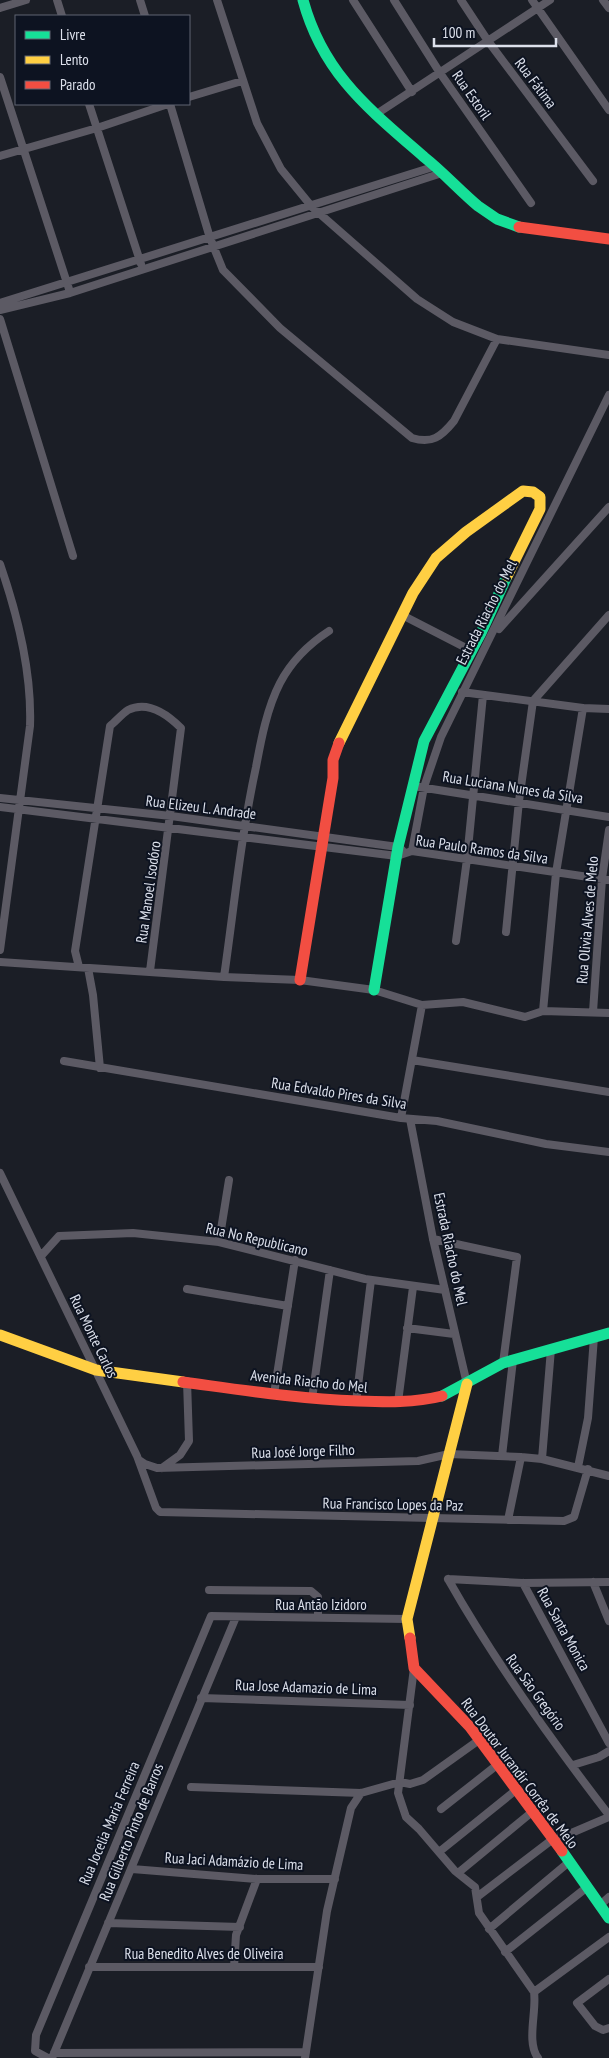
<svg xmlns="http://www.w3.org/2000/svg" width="609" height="2058" viewBox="0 0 609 2058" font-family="'PT Sans Narrow',sans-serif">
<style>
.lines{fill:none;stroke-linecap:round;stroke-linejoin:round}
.street{stroke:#5c5a64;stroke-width:8}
.fast{stroke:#16e098;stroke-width:11}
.slow{stroke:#ffcf43;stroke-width:11}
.jam{stroke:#f24e42;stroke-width:11}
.labels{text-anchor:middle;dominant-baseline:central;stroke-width:4;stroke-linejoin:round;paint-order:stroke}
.street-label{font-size:15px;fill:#dce0eb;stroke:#0d1321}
</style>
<rect width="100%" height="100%" fill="#1b1e26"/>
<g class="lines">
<path class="street" d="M57,0l5,16
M140,0l5,16
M217,0l40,123 24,46 31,38 105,92 36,23 44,17 112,16
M353,0l59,92
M394,0l46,73 91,130
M461,0l27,41 105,140
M532,0l77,110
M603,0l6,8
M0,8l26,-8
M0,77l69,212
M189,97l53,-16
M89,104l52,160
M170,104l40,134 13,32 57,58 132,110c20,6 29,-1 42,-17l43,-82
M375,115l175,-115
M0,156l97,-28 71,-24
M0,303l436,-137
M0,310l70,-17 372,-120
M0,319l73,237
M0,564c18,52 32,107 30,162l-30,224
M402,615l70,36
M499,629l110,-122
M462,692l121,16 26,1
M413,786l196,31
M0,798l171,18 227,31 4,3
M0,807l397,49 15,-5 197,29
M412,851l12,-64 17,-50 168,-342
M506,932l13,-131 14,-100 76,-86
M456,941l11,-82 16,-164
M0,962l224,15 76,3 74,10 48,15 41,-3 62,15 18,-6 66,2
M79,967l-4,-16 35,-225c6,-5 12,-12 18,-16 20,-10 40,5 53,18l-31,243
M88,968l5,27 7,73
M224,977c10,-70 17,-141 32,-210 5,-27 11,-59 24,-84 11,-21 29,-39 49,-52
M543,1011l13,-138 27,-165
M593,1012l9,-133 7,-49
M412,1060l197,32
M64,1061l337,57 36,3 109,23 63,8
M401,1118l21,-113
M410,1119l23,120 34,145
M0,1173l137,283 19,52 4,4 404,9 10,-4 14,-48
M433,1239l84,18 -14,106
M219,1242l10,-62
M41,1256l18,-20 74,-3 86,9 146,37 80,11
M187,1289l101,17
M407,1328l47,6
M274,1394l21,-134
M312,1399l18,-129
M356,1402l15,-122
M398,1402l15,-115
M502,1456l11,-96
M542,1459l9,-110
M139,1460l6,4 12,4 261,-7 31,-7 72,3 21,2 67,17
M578,1467l10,-49 6,-81
M162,1468l18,-13 9,-14 -2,-60
M508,1520l13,-63
M448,1579c47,83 103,161 161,236
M448,1579l75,4 86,-1
M593,1582l16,39
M523,1583l86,160
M209,1590l102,1 7,6v19
M414,1668l-16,125 8,24 13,12 36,42 20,16 4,26 55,79c3,19 -8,50 4,66
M201,1698l209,7
M573,1765l26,-8 10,-6
M191,1787l170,6 39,-11 10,2 13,-4 56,-40
M441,1809l56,-44
M555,1840l54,-23
M439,1852l77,-62
M132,1869l125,10h78
M458,1873l74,-61
M477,1897l76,-58
M599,1906l10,-9
M108,1923l132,4
M489,1929l80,-67
M505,1952l81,-64
M89,1967h230
M234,1967l2,-32 21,-56
M609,1979l-32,24 18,23 8,4 6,-2
M534,1992l75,-55
M54,2053l252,-1
M48,2058l-13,-7 1,-16 175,-419 196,3
M52,2058l184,-441
M305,2058l22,-147 24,-103 10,-15"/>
<path class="fast" d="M303,0c20,74 66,109 121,157 19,15 35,33 54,49l19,13 22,8
M374,990l24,-143 26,-106 57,-108 26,-57
M442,1396l61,-33 106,-30
M562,1851l47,67"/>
<path class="slow" d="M339,743l74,-150 23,-35 30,-26 57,-41 10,1 7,5v12l-33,67
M0,1335l96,35 87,12
M410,1638l-3,-19 60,-235"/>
<path class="jam" d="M519,227l90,12
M300,980l33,-202v-18l6,-17
M183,1382c59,8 116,17 175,19 28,1 56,2 84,-5
M410,1638l4,30 56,59 92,124"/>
</g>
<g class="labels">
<g class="street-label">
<text transform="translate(536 83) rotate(53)">Rua Fátima</text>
<text transform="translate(472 95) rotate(55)">Rua Estoril</text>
<text transform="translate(486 612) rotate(-63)">Estrada Riacho do Mel</text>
<text transform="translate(513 787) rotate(9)">Rua Luciana Nunes da Silva</text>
<text transform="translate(201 807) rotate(7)">Rua Elizeu L. Andrade</text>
<text transform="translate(482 849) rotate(8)">Rua Paulo Ramos da Silva</text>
<text transform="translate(148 892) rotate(-82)">Rua Manoel Isodóro</text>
<text transform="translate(587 920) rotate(-85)">Rua Olivia Alves de Melo</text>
<text transform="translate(339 1093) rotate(9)">Rua Edvaldo Pires da Silva</text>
<text transform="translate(257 1239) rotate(13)">Rua No Republicano</text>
<text transform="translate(451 1249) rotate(78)">Estrada Riacho do Mel</text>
<text transform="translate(94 1336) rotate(64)">Rua Monte Carlos</text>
<text transform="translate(309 1381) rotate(6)">Avenida Riacho do Mel</text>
<text transform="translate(303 1451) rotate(-2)">Rua José Jorge Filho</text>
<text transform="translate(393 1504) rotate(1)">Rua Francisco Lopes da Paz</text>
<text x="321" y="1604">Rua Antão Izidoro</text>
<text transform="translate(564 1629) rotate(61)">Rua Santa Monica</text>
<text transform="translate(306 1687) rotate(2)">Rua Jose Adamazio de Lima</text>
<text transform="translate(536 1692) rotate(54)">Rua São Gregório</text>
<text transform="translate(520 1773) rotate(53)">Rua Doutor Jurandir Corrêa de Melo</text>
<text transform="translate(109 1823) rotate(-67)">Rua Jocelia Maria Ferreira</text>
<text transform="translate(131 1832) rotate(-68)">Rua Gilberto Pinto de Barros</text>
<text transform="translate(234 1861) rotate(3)">Rua Jaci Adamázio de Lima</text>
<text x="204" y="1953">Rua Benedito Alves de Oliveira</text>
</g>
</g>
<rect x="15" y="15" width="175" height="90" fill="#0d1321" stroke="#606572"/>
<rect x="25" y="31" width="25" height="8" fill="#16e098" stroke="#606572"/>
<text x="60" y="40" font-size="15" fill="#dce0eb">Livre</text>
<rect x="25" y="56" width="25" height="8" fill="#ffcf43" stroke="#606572"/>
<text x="60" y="65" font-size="15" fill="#dce0eb">Lento</text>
<rect x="25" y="81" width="25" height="8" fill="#f24e42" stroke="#606572"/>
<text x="60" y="90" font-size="15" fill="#dce0eb">Parado</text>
<path d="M434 38v8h122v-8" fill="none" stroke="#dce0eb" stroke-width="2.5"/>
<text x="442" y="38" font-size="15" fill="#dce0eb" stroke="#0d1321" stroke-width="4" paint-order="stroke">100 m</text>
</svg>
